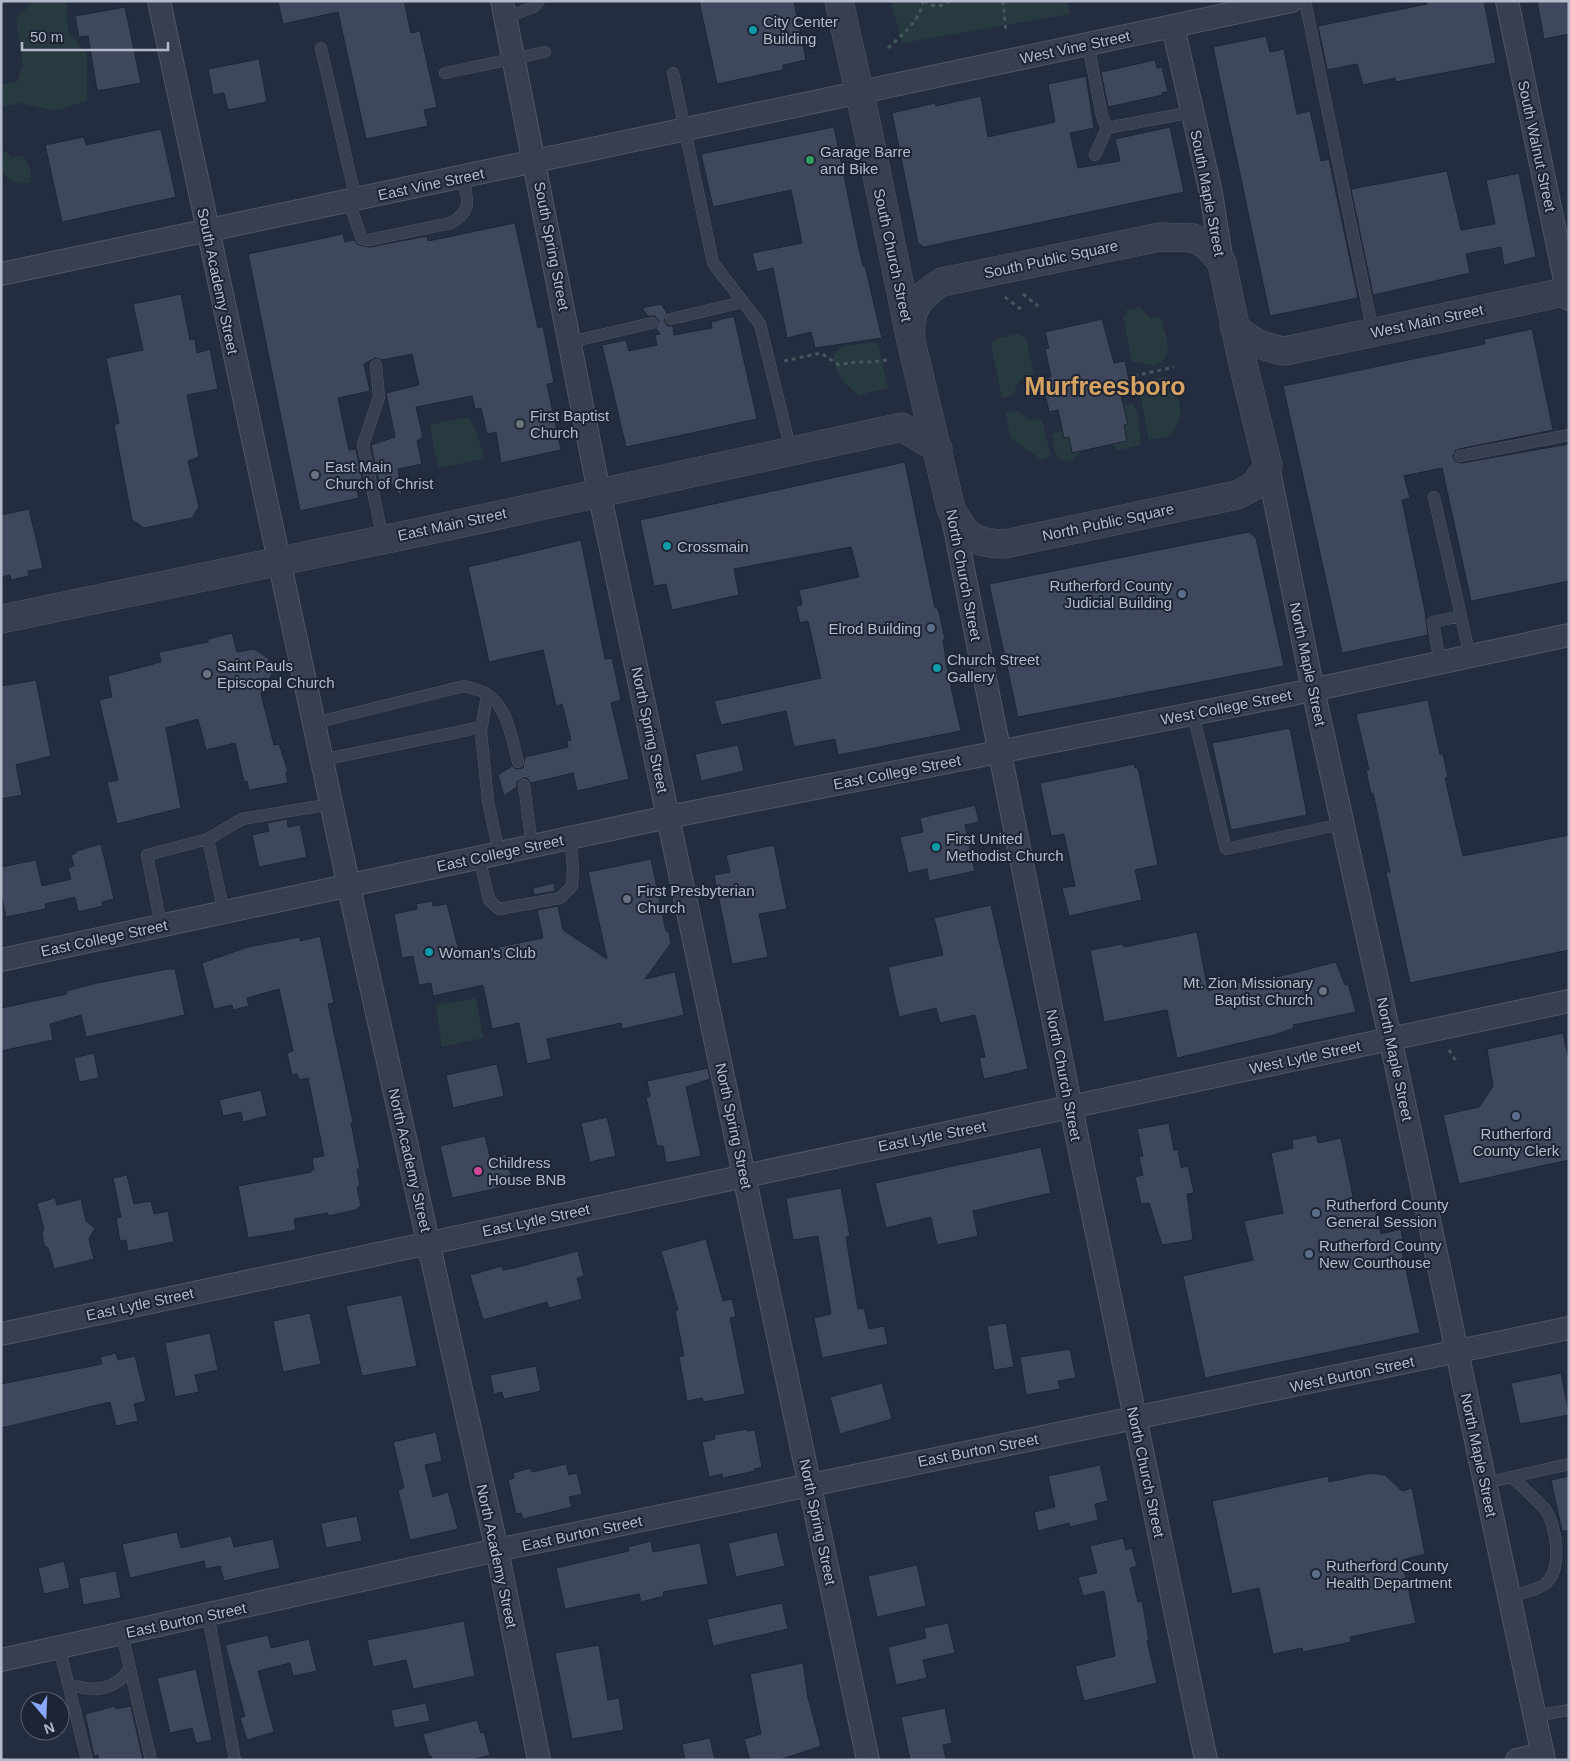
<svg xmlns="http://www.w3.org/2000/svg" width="1570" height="1761" viewBox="0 0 1570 1761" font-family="Helvetica,sans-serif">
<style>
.green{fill:#263a40}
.building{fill:#3e475c;stroke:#1f2636}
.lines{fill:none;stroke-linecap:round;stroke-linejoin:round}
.service-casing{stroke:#505767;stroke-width:12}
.minor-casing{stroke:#505767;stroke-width:24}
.tertiary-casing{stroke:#505767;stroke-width:29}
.path{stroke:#44575d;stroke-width:3;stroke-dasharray:4 4;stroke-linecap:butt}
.service{stroke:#383f4f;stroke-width:11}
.minor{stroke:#383f4f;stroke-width:22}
.tertiary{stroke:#383f4f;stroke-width:28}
.culture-dot{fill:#0f9aa8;stroke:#1d2434;stroke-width:2}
.leisure-dot{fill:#2e9e5b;stroke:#1d2434;stroke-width:2}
.worship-dot{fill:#6b7280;stroke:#1d2434;stroke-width:2}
.service-dot{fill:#5c6f8a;stroke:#1d2434;stroke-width:2}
.hotel-dot{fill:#d1479c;stroke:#1d2434;stroke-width:2}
.labels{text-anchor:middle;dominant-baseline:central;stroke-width:4;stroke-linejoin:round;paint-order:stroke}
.poi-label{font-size:15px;fill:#b4baca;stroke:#1d2434;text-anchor:start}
.street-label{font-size:15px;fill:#b4baca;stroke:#1d2434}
.town-label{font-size:25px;font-weight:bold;fill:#d6a363;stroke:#1d2434}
</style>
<rect width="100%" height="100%" fill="#242c3f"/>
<path class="green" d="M31,1h36l1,30 19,24v46l-33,10 -33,-8 -20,4v-22l16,-3 6,-16 -7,-48 16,-15z
M891,1h180l-3,1 2,12 -168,29z
M1,148l11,9 10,-1c8,8 10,15 8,26 -14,5 -20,-1 -29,-11z
M1140,307l10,11h11c4,20 16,37 -6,48l-23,-5 -9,-44 4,-3 -1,-4z
M1020,333l1,3 5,2 8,36c-11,3 -20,10 -19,21l-13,3 -11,-53 6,-7z
M878,342l10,46 -29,7c-16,-12 -23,-20 -26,-41l10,-8z
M1167,377l5,7h3c6,26 10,29 -5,52l-21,4 -9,-47 5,-2 8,-13z
M1133,403l5,11 3,28 -1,3 -22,5 -6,-6 15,-3 -3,-16 3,-1 -4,-18z
M1018,411l11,8 13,1 9,36 -9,4 -32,-22 -4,-25z
M468,417l8,12 8,30 -46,9 -8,-43z
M1062,430l2,7h5l3,16 9,-2 -9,9 -11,1 -7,-11 -2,-16z
M476,998l7,40 -41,9 -6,-42z"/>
<path class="building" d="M278,1h126l7,32 9,-2 17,76 -13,3 4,16 -62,13 -28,-127 -55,12z
M699,1h95l12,59 -23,5v5l-66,14z
M1426,1h58l12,62 -101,19v-4l-32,7 -6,-21 -30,6 -9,-44 109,-22z
M1537,1h32v33l-25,5z
M125,7l16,76 -44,8 -9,-55 -9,1 -4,-21z
M1266,36l4,16 14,-3 13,65 13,-3 11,50 8,-2 29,139 -88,18 -57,-269z
M259,59l8,43 -39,8 -4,-17 -11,2 -5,-26z
M1155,60l2,8 5,-1 6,25 -6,1 1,2 -55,12 -7,-35z
M1086,76l8,52 -24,5 8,35 42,-7 -5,-22 55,-12 14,65 -260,55 -6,-4 -26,-130 43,-10 1,3 45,-10 7,41 67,-15 -7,-38z
M834,127l25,122 4,17h2l17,72 -67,10 -4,-16 -24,6 -14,-70 -16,4 -5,-19 50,-10 -11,-53 -78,17 -12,-53z
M161,129l15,68 -114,25 -17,-77 39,-8 2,8z
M1447,171l14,59 34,-6 -9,-44 33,-7 17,84 -32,8 -3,-18 -35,7 4,19 -97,22 -22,-106z
M515,223l23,105 5,-2 11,57 -7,1 14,66 -60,13 -5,-31 -9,2 -6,-26 -6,1 -3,-13 -56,11 7,30 -6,4 5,23 -24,5 4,28 -15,-17 -8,3 -8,-38 24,-8 -9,-44 33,-8 -7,-31 -30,6 -7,-2 -11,6 6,27 -32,7 11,52 7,-1 8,39 -7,2 2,8 -59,13 -52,-257 95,-20 2,8 9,-2 4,5 12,2 57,-11 1,5z
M181,294l9,46 5,-1 2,14 13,-4 8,40 -31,6 12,62 -11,4 11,46 -7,11 -48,10 -12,-8 -18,-95 5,-2 -13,-65 37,-8 -10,-46z
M661,304l6,9 -3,8 4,5h5l1,9 38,-7 -1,-6 23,-6 23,103 -131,28 -24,-102 24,-5 3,11 28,-6 -2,-10 5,-1 -4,-5 3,-8 -4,-5h-7l-6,-8z
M1102,319l12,44 11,-2 7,33 -11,2 7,28 -4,1 3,16 -55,12 -3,-16 -5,1 -6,-28 -9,2 -7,-33 9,-2 -6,-28 4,-1 -4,-16z
M1532,329l21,101 -94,19 -4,2 -2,6 2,4 6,2 108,-19v137l-98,20 -29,-133 -38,8 6,22 -8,2 23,111 3,24 -86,18 -59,-267 202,-42 -1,-5z
M905,462l30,146h3l7,31 -2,1 5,34 13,57 -123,24 -3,-16 -41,8 -8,-36 -65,14 -7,-24 107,-23 -13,-57 -8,2 -4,-17 6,-1 -3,-15 60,-13 -8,-30 -117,22 5,26 -67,15 -6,-26 -12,2 -14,-66z
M29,509l14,59 -15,3 1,5 -18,4 -1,-5 -9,2v-62z
M1249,532l7,6 28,128 -266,51 -29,-133z
M581,540l24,119 7,-1 9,42 -10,3 18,76 -52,12 -4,-18 -42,10 -4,-5h-4l-6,4v5l-13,9 -6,-21 14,-9 4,3 7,-1 2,-11 43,-10 -1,-6 4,-1 -9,-36 -6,2 -13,-56 -54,12 -21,-95z
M232,633l5,19 17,-3 14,9 4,16 -11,20 13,51 5,-1 3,9 6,19 -2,1 2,10 -39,7 -2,-9 -3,1 -9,-39 -29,7 -8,-31 -32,9 15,80 -64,16 -10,-42 11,-2 -19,-80 13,-3 -4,-21 53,-14 -2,-10 49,-10v-3z
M36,680l15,76 -35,9 6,30 -21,4v-113z
M1428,700l12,54h3l5,23 -3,1 18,78 106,-21v115l-159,33 -24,-111h4l-17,-79 -2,1 -5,-24h3l-13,-56z
M1290,728l17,87 -76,15 -19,-87z
M738,745l6,26 -43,10 -6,-27z
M1134,764l1,4h3l20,97 -23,5 7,30 -73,16 -7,-28 13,-2 -11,-52 -13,2 -11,-53z
M975,805l4,17 -14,3 10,46 -46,10 -2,-12 -19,4 -8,-36 23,-5 -3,-14z
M287,819l1,8 12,-2 7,32 -48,10 -7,-32 17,-4 -2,-8z
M101,844l13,55 -12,3 1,4 -25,6 -3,-15 -30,7 1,5 -40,8 -5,-23v-27l35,-7 6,26 29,-7 -3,-11 6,-2 -3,-11 5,-2v-2z
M774,845l13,64 -28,5 9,43 -36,7 -18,-89 16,-3 -4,-17z
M651,859l15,72 3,2 2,10 -26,36 30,-7 9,43 -62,14 -1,-6 -74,16 4,20 -24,5 -8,-41 -27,6 -9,-44 -50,11 -2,-13 -12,2 -6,-29 -11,2 -8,-44 23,-5 -1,-5 16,-3 1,5 14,-2 13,51 83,-17 -6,-28 21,-4 5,24 44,29 -19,-87z
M554,883l1,8 -21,4 -1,-7z
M991,905l37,164 -44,10 -5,-21 6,-1 -10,-42 -35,8 -4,-15 -37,9 -11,-50 55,-12 -9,-37z
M1197,932l11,59 36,-10 37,-5 55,-14 9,23 3,-1 8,28 -63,13 1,3 -20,7 -97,23 -10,-48 -63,12 -14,-72 33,-6 1,3z
M320,936l14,67 -6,1 25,118 -2,1 9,46h-3l3,17 -3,1 4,19 -6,4 -27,6v-3l-34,6 2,11 -48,8 -10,-52 73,-14v-2h3l-2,-12 12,-2 -16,-78 -9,2 -2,-6 -5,1 -5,-22 6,-2 -14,-62 -32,9 2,8 -16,4 -1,-5 -18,4 -12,-46 46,-16 52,-10v4z
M168,969h7l10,46 -99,22 -5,-22 -31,9 3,16 -52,11v-43l66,-14 -1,-3 31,-8z
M1563,1033l6,28v99l-110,24 -16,-69 36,-8 14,-21 -6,-37z
M94,1053l5,25 -20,4 -5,-24z
M497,1064l7,32 -51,12 -7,-33z
M708,1068l2,11 -24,8 15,69 -35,7 -3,-17h-6l-11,-49 4,-1 -3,-15z
M261,1090l6,26 -24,6 -2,-10 -18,4 -4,-16z
M607,1117l9,39 -26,6 -9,-39z
M1169,1123l5,27h4l3,18 7,-2 6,27 -7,1 6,46 -31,5 -13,-42 -8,1 -6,-27 8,-2 -4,-18 4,-1 -6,-27z
M1316,1135l2,8 23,-5 15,73 20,-3 5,26 20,-5 3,17 -3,1 19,86 -215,45 -22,-102 70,-16 -9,-39 39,-8 -12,-60 22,-5 -1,-8z
M485,1136l5,21 16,-3 7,31 -61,13 -12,-52z
M1041,1147l10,46 -78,18 5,25 -41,9 -6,-28 -45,11 -11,-45z
M127,1175l7,29 17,-3 3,13 14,-3 6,31 -46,9 -2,-11 -6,1 -4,-23 5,-1 -8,-39z
M841,1188l9,48 -4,1 12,72 6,-1 5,21 15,-3 4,18 -66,14 -8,-40 17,-4 -13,-78 -25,4 -7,-42z
M55,1198l2,7 24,-6 5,22 9,7 -6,11 5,20 -40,10 -6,-21 -4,-3 -2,-12 2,-4 -7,-26z
M706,1239l17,62 9,-2 4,18 -6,1 15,76 -41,8 -2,-4 -15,3 -8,-44 5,-1 -9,-45 3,-1 -17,-59z
M578,1251l6,25 -7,2 5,21 -33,9 -2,-6 -64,18 -13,-45 32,-9 1,4 11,-2z
M402,1295l15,71 -55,10 -16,-70z
M310,1313l11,51 -38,8 -10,-51z
M1006,1323l8,44 -20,3 -7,-44z
M210,1333l8,37 -23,5 4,17 -24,5 -10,-54z
M1070,1349l6,29 -18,3 2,8 -34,6 -6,-38z
M116,1353l2,7 17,-4 11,45 -12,3 4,17 -22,5 -6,-24 -109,26v-44l101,-20 -2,-7z
M536,1366l5,25 -37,8 -2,-7 -8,2 -4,-19z
M1561,1373l8,42 -49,9 -9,-41z
M882,1383l10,36 -52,15 -10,-37z
M747,1429v2l8,-1 7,37 -8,2 1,2 -32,7 -1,-4 -13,3 -7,-35 13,-3 -1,-4z
M436,1432l6,29 -17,4 8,32 15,-5 10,37 -48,11 -12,-50 6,-2 -11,-46z
M566,1464l3,11 8,-2 5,21 -13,3 3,10 -49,12 -2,-6 -5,1 -8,-34 6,-2 -1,-5 17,-5 2,4z
M1100,1465l8,36 -13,3 3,16 -28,7 -1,-4 -31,8 -4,-19 21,-5 -7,-31z
M1371,1473l14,2 17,16 10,-3 13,66 -23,6 14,63 -66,14 1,5 -48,10 -1,-4 -29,6 -14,-66 -27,6 -20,-93 116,-25 1,6z
M1569,1476v55h-7l-11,-51z
M357,1516l5,25 -36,7 -5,-25z
M177,1532l4,16 50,-12 3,11 39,-8 7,29 -56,13 -4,-15 -14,3 -2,-8 -74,17 -8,-34z
M777,1532l8,34 -49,11 -8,-34z
M1123,1538l3,12 6,-2 5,18 -7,2 8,34 4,-1 7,40h-2l10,42 -73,18 -9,-35 40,-10 -11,-65 -21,5 -5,-19 19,-4 -7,-27z
M651,1541l2,11 47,-9 8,41 -45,8 1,4 -23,6 -2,-8 -74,15 -9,-41 73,-17 -1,-4z
M64,1561l6,27 -26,6 -6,-26z
M917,1565l9,41 -49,11 -9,-41z
M116,1571l5,27 -38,7 -4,-27z
M782,1603l6,26 -75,17 -6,-27z
M464,1621l11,55 -62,13 -7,-29 -33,7 -6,-27z
M948,1623l7,30 -32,7 4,18 -31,7 -8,-38 38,-9 -2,-10z
M268,1635l3,13 38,-9 8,32 -24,5 -3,-13 -32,8 16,61 -27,8 -7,-22 5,-2 -20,-71z
M599,1645l9,55 11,-2 5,32 -52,9 -17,-86z
M803,1663l5,35 13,48 -42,14h-29l-6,-21 17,-5 -11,-60z
M196,1669l16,71 -16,3 -4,-15 -22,5 -13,-55z
M426,1703l4,18 -36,7 -3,-18z
M115,1706l1,3 15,-3 12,54h-44l-1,-5 -4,1 -9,-42z
M945,1708l7,35 -9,2 3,15h-36l-9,-43z
M477,1720l4,13 3,-1 6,23 -19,5h-39l-1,-4h-2l-6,-22z
M710,1738l5,22h-30l-3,-16z"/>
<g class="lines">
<defs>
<path id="service" d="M1305,1l68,331
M505,18l29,-11 5,-6
M1088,44l14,72 5,12
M321,48l35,152
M445,73l100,-21
M673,73l40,190 47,61 31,127
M1095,155l12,-27 85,-16
M349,202l13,37 7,1 82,-17c23,-13 16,-24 12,-46
M671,319l72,-17
M570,342l82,-19
M376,365l3,32 -16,48 20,94
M1460,456l109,-21
M1434,497l36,159
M1440,663l-7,-41 28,-6
M487,694l-6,38 7,69 11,52
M1193,714l33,135 116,-25
M314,723l150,-37c7,2 16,4 23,8 21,13 25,46 31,68
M322,760l160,-33
M524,785l8,61
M208,839l16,73
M479,857l10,43 10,9 61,-11 12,-12 1,-19 -3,-29
M161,925l-14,-70 61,-16 34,-20 89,-15
M1485,1483l84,-19
M1509,1597c10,-4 28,-6 36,-13 18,-14 12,-58 0,-75 -10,-11 -23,-22 -33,-32
M208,1615l27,145
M122,1634l29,126
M59,1647l28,113
M68,1684c25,8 47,8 62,-16
M1534,1716l35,-6"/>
<path id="minor" d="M159,1l195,909 143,640 42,210
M502,1l97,491 269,1268
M1507,1l62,298
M1173,27l38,166 11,70
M1,274l1290,-273
M1268,466l45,224 83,375 148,695
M952,514l119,594 135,652
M1,960l667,-143 625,-123 276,-59
M1,1334l1568,-333
M1,1660l496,-110 1072,-222
M1517,1760l26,-6"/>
<path id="tertiary" d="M839,1l26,116 46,224 40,168c15,28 22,34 54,35l232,-49 17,-9 14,-20 -26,-106 -20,-97 -15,-18 -14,-7 -33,-1 -218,45c-26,16 -33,29 -31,59
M1234,326c15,15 30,22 51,25l284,-60
M1,619l429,-89 472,-103 36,22"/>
</defs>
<use href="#service" class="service-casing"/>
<use href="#minor" class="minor-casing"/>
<use href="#tertiary" class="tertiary-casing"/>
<path class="path" d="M924,1c9,6 17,7 25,0
M1003,1l3,31
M888,48c14,-13 32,-27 35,-47
M1023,294l15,12
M1005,297l17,13
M784,361l37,-8 18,12c20,-5 32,-1 51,-6
M1134,376l40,-9
M1449,1050l9,14"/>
<use href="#service" class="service"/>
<use href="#minor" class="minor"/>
<use href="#tertiary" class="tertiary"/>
</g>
<g class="culture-dot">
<circle cx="753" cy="30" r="5"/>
<circle cx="667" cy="546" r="5"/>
<circle cx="937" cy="668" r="5"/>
<circle cx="936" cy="847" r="5"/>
<circle cx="429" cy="952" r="5"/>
</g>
<circle class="leisure-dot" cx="810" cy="160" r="5"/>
<g class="worship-dot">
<circle cx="520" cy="424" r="5"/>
<circle cx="315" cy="475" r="5"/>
<circle cx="207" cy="674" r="5"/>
<circle cx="627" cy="899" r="5"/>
<circle cx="1323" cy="991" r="5"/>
</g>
<g class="service-dot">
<circle cx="1182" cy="594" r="5"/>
<circle cx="931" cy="628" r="5"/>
<circle cx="1516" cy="1116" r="5"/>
<circle cx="1316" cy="1213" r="5"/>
<circle cx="1309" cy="1254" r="5"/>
<circle cx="1316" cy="1574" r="5"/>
</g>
<circle class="hotel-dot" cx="478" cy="1171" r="5"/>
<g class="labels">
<g class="poi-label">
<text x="763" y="21">City Center<tspan x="763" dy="17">Building</tspan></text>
<text x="820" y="151">Garage Barre<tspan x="820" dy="17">and Bike</tspan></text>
<text x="530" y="415">First Baptist<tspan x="530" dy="17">Church</tspan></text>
<text x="325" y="466">East Main<tspan x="325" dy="17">Church of Christ</tspan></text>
<text x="677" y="546">Crossmain</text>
<text x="1172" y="585" text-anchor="end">Rutherford County<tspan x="1172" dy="17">Judicial Building</tspan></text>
<text x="921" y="628" text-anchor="end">Elrod Building</text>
<text x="947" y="659">Church Street<tspan x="947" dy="17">Gallery</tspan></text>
<text x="217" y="665">Saint Pauls<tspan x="217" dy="17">Episcopal Church</tspan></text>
<text x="946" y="838">First United<tspan x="946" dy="17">Methodist Church</tspan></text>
<text x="637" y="890">First Presbyterian<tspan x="637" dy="17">Church</tspan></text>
<text x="439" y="952">Woman's Club</text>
<text x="1313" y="982" text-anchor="end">Mt. Zion Missionary<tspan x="1313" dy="17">Baptist Church</tspan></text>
<text x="1516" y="1133" text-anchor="middle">Rutherford<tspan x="1516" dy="17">County Clerk</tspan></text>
<text x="488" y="1162">Childress<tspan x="488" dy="17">House BNB</tspan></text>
<text x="1326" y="1204">Rutherford County<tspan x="1326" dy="17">General Session</tspan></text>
<text x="1319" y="1245">Rutherford County<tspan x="1319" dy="17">New Courthouse</tspan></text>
<text x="1326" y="1565">Rutherford County<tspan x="1326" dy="17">Health Department</tspan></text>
</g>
<g class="street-label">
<text transform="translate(1075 47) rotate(-12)">West Vine Street</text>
<text transform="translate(1537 146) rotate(78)">South Walnut Street</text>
<text transform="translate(431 184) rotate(-12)">East Vine Street</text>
<text transform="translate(1208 193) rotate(79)">South Maple Street</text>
<text transform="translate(552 246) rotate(79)">South Spring Street</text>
<text transform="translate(893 255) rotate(78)">South Church Street</text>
<text transform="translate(1051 259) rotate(-12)">South Public Square</text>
<text transform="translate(218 281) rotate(78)">South Academy Street</text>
<text transform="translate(1427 321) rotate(-12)">West Main Street</text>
<text transform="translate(1108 522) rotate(-12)">North Public Square</text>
<text transform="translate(452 524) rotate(-12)">East Main Street</text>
<text transform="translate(964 575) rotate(79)">North Church Street</text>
<text transform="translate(1308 664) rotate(78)">North Maple Street</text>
<text transform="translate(1226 707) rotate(-11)">West College Street</text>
<text transform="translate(650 730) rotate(78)">North Spring Street</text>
<text transform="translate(897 772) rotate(-11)">East College Street</text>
<text transform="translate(500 853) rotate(-12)">East College Street</text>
<text transform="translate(104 938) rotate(-12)">East College Street</text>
<text transform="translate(1305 1057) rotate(-12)">West Lytle Street</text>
<text transform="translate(1395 1059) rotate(78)">North Maple Street</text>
<text transform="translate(1064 1075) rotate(79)">North Church Street</text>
<text transform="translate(734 1126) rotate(78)">North Spring Street</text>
<text transform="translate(932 1136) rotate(-11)">East Lytle Street</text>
<text transform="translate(410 1160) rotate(77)">North Academy Street</text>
<text transform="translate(536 1220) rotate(-12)">East Lytle Street</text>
<text transform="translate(140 1304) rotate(-12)">East Lytle Street</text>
<text transform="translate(1352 1374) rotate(-12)">West Burton Street</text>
<text transform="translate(978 1450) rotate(-11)">East Burton Street</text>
<text transform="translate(1479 1455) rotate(78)">North Maple Street</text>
<text transform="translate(1146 1472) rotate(78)">North Church Street</text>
<text transform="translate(818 1522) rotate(78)">North Spring Street</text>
<text transform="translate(582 1533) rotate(-12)">East Burton Street</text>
<text transform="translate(497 1556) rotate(78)">North Academy Street</text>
<text transform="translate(186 1620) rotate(-12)">East Burton Street</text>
</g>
<g class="town-label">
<text x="1105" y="386">Murfreesboro</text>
</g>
</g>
<rect width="1570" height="1761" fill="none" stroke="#b4baca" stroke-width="5"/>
<g transform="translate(45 1716) rotate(161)"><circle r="24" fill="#1d2434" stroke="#596070"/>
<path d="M0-4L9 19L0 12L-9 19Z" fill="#8aa8f9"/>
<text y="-8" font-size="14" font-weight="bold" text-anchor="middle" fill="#b4baca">N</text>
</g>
<path d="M22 42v8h146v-8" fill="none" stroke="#b4baca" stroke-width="2.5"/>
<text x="30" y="42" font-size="15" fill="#b4baca" stroke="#1d2434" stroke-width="4" paint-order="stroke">50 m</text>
</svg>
